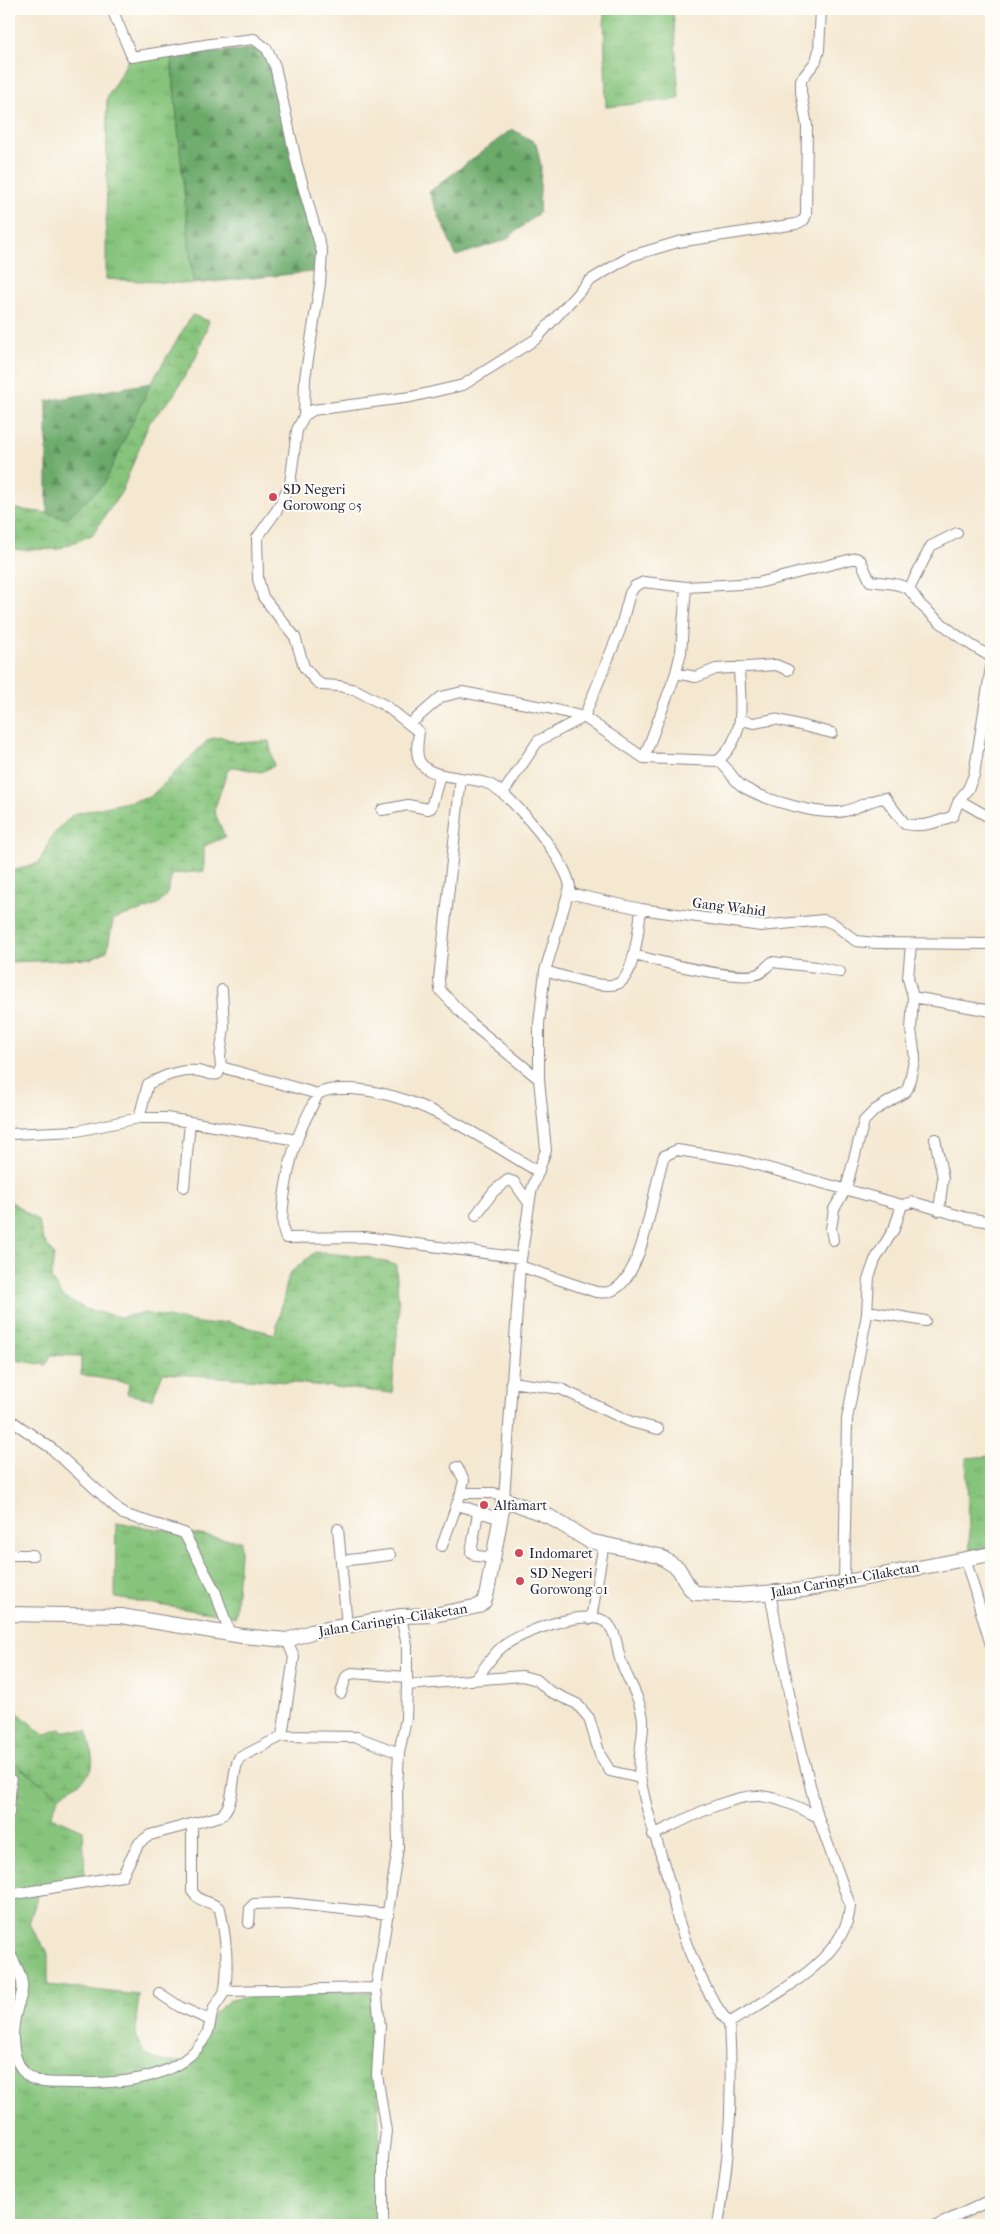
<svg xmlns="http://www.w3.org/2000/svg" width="1000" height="2234" viewBox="0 0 1000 2234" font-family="'IM FELL French Canon',serif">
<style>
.grass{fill:url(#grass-tufts);stroke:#54735b}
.forest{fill:url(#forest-firs);stroke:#476653}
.wetland{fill:url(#wetland-marsh);stroke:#54735b}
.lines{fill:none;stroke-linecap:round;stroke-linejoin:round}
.street-casing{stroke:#8b8586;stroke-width:12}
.secondary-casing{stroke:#8b8586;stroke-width:16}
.street{stroke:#fff;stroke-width:10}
.secondary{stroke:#fff;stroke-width:14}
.poi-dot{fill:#d1495b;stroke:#fdfcf7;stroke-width:2}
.labels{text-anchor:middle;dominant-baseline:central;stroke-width:4;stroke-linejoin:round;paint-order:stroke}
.poi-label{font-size:14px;fill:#22223b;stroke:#fdfcf7;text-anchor:start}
.street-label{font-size:14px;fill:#22223b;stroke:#fdfcf7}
</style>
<defs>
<pattern id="grass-tufts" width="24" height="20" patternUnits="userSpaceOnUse" patternTransform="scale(1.25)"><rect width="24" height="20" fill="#86c47b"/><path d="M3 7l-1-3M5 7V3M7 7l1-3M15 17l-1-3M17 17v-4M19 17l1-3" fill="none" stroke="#73a86b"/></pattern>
<pattern id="forest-firs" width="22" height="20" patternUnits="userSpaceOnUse" patternTransform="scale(1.25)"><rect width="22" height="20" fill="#6caa6b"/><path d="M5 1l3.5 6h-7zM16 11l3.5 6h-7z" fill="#588a59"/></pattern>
<pattern id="wetland-marsh" width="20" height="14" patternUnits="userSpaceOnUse" patternTransform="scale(1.25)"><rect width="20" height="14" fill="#86c47b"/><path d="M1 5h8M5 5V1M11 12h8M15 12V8" fill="none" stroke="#73a86b"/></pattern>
</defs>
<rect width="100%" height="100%" fill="#fdfcf7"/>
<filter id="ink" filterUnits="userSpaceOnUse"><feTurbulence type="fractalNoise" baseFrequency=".02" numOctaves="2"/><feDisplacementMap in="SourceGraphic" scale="10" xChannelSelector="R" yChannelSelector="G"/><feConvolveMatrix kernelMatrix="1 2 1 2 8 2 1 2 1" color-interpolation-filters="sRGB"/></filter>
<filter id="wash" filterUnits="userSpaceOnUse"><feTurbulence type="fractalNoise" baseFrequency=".0096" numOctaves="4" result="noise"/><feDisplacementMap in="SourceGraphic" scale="20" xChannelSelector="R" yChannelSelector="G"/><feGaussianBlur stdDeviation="1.12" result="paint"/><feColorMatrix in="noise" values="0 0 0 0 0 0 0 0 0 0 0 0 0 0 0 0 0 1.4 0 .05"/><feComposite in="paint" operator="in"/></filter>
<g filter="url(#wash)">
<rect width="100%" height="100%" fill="#f4e8d1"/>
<path class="grass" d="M604,9h69l6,90 -73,8z
M134,50l37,5 22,229 -87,-5 1,-181z
M991,1456v93l-21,2 -4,-93z
M116,1523l125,18 -6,76 -120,-19z
M9,1759l50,37 -8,20 32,14 2,50 -46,10 -10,34 19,30v31l91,10c-1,13 -5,31 -2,43 6,26 34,26 55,22l22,-47 16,-13 37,-7 108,-1 7,233h-373z"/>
<path class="forest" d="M268,48l54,223 -129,13 -22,-229z
M512,129l24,14 5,23 -2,47 -34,27 -49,16 -27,-64z
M151,383l-47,101 -38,35 -19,-6v-112z"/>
<path class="wetland" d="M192,315l17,6 -13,36 -23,39 -24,27 -27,68 -30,44 -34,14 -37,1 -12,-2v-40l38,5 19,6 38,-35 47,-101z
M222,737l16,6 31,-2 5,25 -13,6 -27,-5 -7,4 -13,40 11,26 -21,9v25l-32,3c-2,6 -2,13 -5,19 -8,19 -38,18 -54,27l-6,31 -17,8 -81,3v-90l30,-9 13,-27 21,-22 77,-17 59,-58z
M9,1200l29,21 5,18 11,16 -3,24 13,19 24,12 32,7 24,-4 61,11 21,-2 49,12 14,-60 26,-22 52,5 29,8 3,47 -7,81 -116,-12 -113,-8 -11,26 -25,-5 2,-11 -48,-8v-19l-30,-1 -5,10 -37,-6z
M9,1708c13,5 22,18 35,27l16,-6 3,2h24c10,45 9,40 -28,65l-50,-37z"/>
</g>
<g filter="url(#ink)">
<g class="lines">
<defs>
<path id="street" d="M112,9l20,48 79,-13 43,-5 13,10 8,17 22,99 25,87 -2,32 -15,94 -1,38 -7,14 -7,54 -13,26 -20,28 1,41 5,18 32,40 9,30 12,14 6,4 17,1 17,4 30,16 33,26c-1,8 -4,22 1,30 11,19 52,13 71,23 23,12 76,76 79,102l-25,84 -6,53v55l7,71 -15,42 -11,74 -16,233 -10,-6h-33l-19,53
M304,416l9,-6 98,-13 52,-12 73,-46 53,-58 42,-25 47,-14 118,-18 8,-4 2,-5 1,-89 -6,-34v-12l15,-19 3,-11 2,-41
M909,589l22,-43 26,-13
M676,673l20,4 20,-8 60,-4 12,5
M741,720l13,3 21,-4 57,14
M410,724l31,-27 21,-5 86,16 36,9 60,41 74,3c11,6 15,21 27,27 21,12 77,29 100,23 14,-3 25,-12 40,-13l20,26c18,4 32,-2 48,-8l6,-16 28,16
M644,758l32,-85 5,-21 5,-65
M718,761c30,-27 22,-58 21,-94
M461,778l-22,201 1,11 33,35 66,54
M503,793l35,-52 46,-24 36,-87 10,-37 5,-7 9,-4 42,5 72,-4 98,-25 5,3 9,20c12,2 28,1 38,8 6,4 9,13 15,18 21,20 43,36 68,50
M959,800l9,-11 6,-14 17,-108
M382,810l26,-5 20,4 3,-1 9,-33
M568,893l73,16 120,17 63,-6 10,4 22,17 20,2 115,1
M634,955c23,6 108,28 126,18 4,-3 8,-8 12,-11l45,5 23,5
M545,971c18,5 55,18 72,13 18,-6 22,-59 24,-75
M222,990l2,37 -4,30 1,10 97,27
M913,997l78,14
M139,1118l9,-34c16,-8 32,-15 50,-13 7,1 13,5 20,3l3,-7
M9,1134l68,-3 62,-13h27l131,22
M935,1139l8,39 -4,33
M184,1187l6,-65
M476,1215l18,-24 14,-11 6,2 15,21
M833,1240l-2,-11 3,-20 12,-20 18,-68 11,-11 30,-18 3,-4 7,-31 -4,-27 2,-33 -5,-19 3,-34
M521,1258l-156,-21 -79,1c-10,-16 4,-79 11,-98 5,-16 14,-31 21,-46 10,-6 22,-5 33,-5 70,4 129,49 188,83
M520,1266l76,26c4,0 9,1 12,0 36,-8 45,-106 56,-136l13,-6 58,9 167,46 11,-3 54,16 24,4
M867,1314l7,-2 51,9
M511,1382l50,7 70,33 27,7
M9,1419l42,29 72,66 61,19 31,58 15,43
M457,1467l7,13 -3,13
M458,1505l43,14
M478,1513l-7,39 6,4 18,2
M338,1529l9,97
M9,1555h24
M965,1558l26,87
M341,1561l49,-6
M844,1583l3,-164 20,-105 2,-37 6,-17 19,-31 8,-24
M591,1619l13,-76
M287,1640l7,17 -12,79 75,1 42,16
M476,1679c8,-10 16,-24 26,-32 17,-14 88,-42 106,-23 9,10 9,24 12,35 7,20 21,40 23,61 1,19 -6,36 -3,56 6,39 21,75 31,113 3,11 4,22 8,33 9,30 30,78 50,101 41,-26 119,-63 121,-118l-32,-88 -23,-92 -25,-132
M407,1685l115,-9 15,4 12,11 28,13 12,14 11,37 10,16 30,7
M341,1693l5,-16 6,-4 55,4
M9,1813l2,-33
M653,1835c28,-13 77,-41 107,-39 21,2 40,12 58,21
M9,1895l113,-19 17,-33 11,-8 71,-19c16,-16 9,-38 18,-58l43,-22
M249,1923l1,-15 4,-4 34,-1 101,11
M9,1952c5,10 12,20 13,31 2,9 -3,18 -5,26 -5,20 -8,44 6,62 11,15 32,11 49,12 47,1 110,-2 135,-49 4,-8 3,-18 7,-26 3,-7 10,-12 11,-19 4,-25 0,-56 -5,-80 -9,-9 -20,-5 -28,-18v-67
M225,1991l151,-3
M159,1993l21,14 30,13
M383,2225v-68l3,-26 -9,-56 3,-49 -4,-38 22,-140 -1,-61 2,-34 7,-34 1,-34v-39l-6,-30
M718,2225c12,-66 15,-135 11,-202
M938,2225l53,-25"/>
<path id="secondary" d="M9,1614l112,2 121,20 45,4 24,-8 90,-16 33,-1 45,-9 5,-4 3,-10 17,-93 46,18 39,24 70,15 19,12 11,19 6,6 42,2 67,-5 187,-36"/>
</defs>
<use href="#street" class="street-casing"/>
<use href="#secondary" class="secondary-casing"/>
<use href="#street" class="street"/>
<use href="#secondary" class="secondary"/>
</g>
</g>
<g class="poi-dot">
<circle cx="273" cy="497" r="5"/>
<circle cx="484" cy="1505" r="5"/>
<circle cx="519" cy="1553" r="5"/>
<circle cx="520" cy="1581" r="5"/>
</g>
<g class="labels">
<g class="poi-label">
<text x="283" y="489">SD Negeri<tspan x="283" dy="16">Gorowong 05</tspan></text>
<text x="494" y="1505">Alfamart</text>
<text x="529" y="1553">Indomaret</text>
<text x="530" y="1573">SD Negeri<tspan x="530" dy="16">Gorowong 01</tspan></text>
</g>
<g class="street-label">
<text transform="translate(729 907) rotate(7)">Gang Wahid</text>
<text transform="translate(845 1580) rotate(-10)">Jalan Caringin–Cilaketan</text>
<text transform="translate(393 1620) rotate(-9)">Jalan Caringin–Cilaketan</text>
</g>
</g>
<rect width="1000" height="2234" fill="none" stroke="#fdfcf7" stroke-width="30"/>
</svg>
